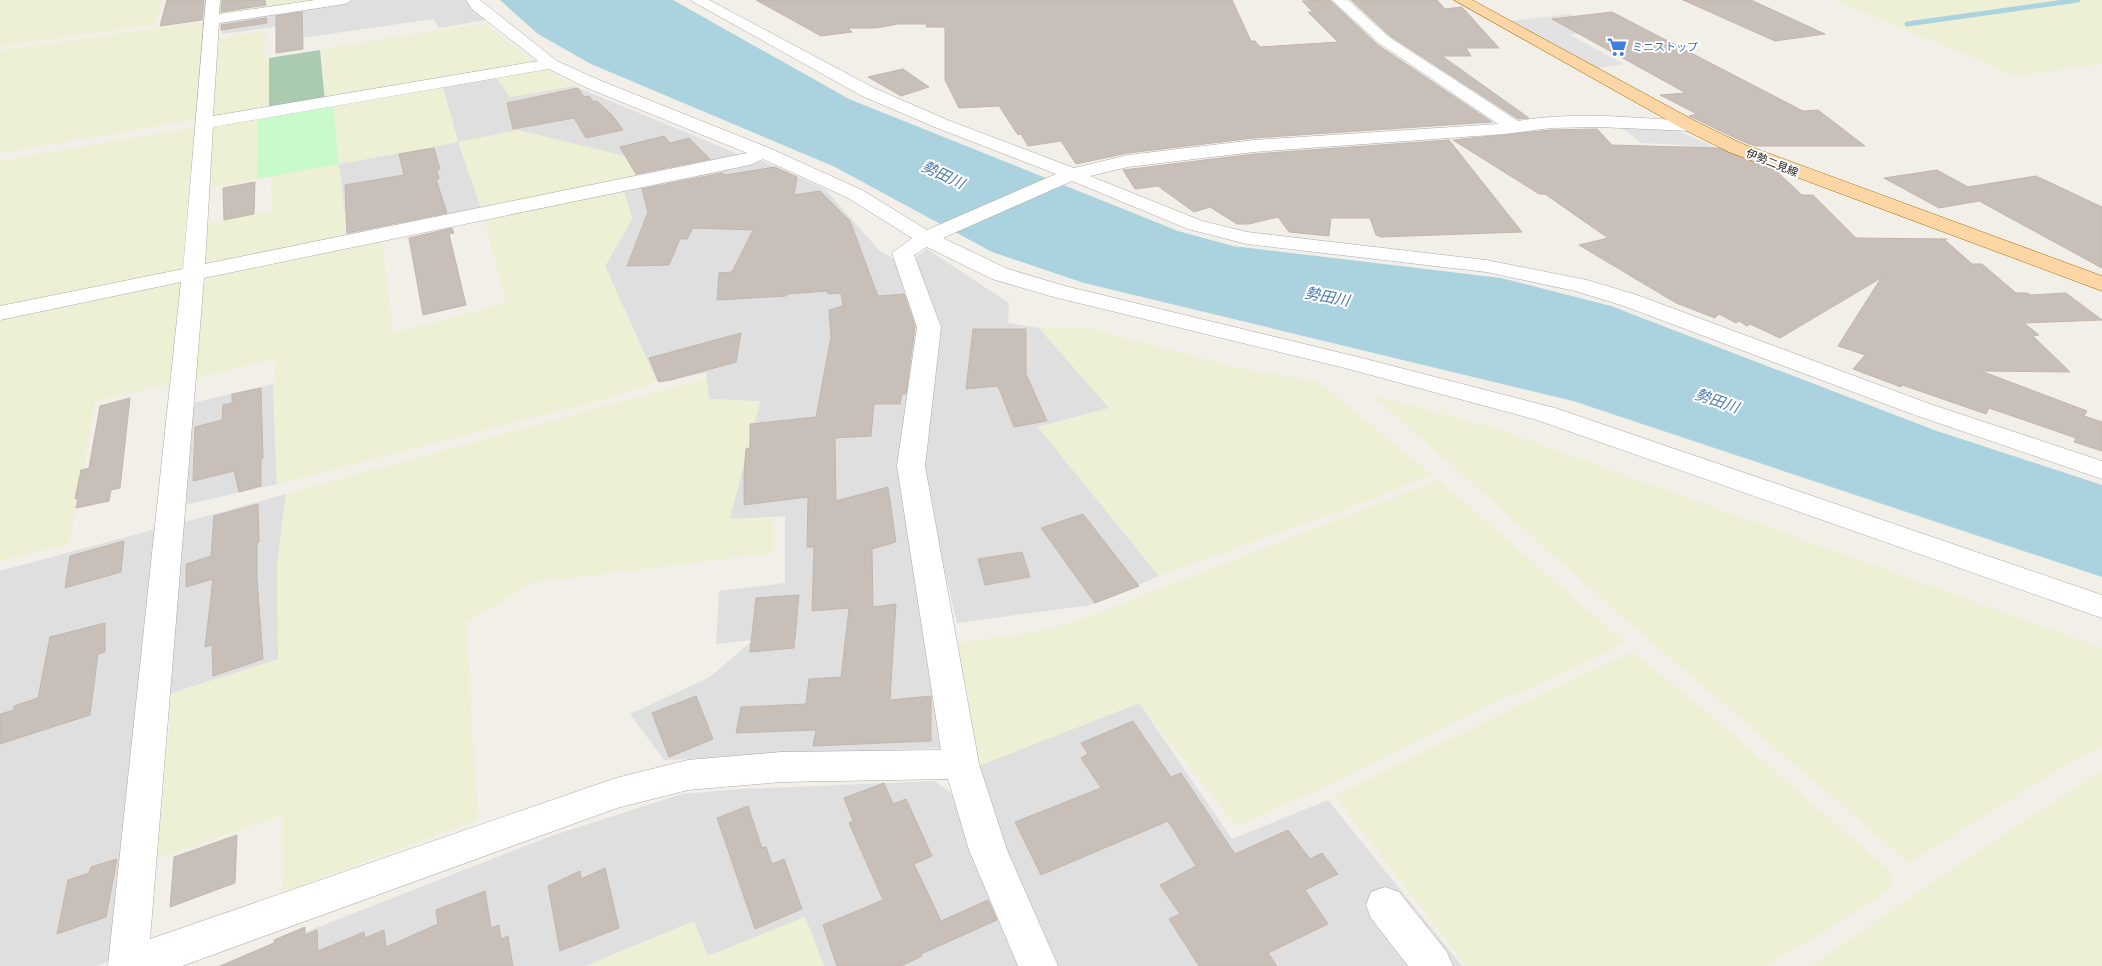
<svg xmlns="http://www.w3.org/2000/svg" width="2102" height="966" viewBox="0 0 2102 966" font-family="Rubik,'Noto Sans JP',sans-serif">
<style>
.residential{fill:#e0dfdf}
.farmland{fill:#eef0d5}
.cemetery{fill:#aacbaf}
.park{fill:#c8facc}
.parking{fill:#e2e2e2}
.water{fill:#aad3df}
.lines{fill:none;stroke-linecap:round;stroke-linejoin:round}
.stream{stroke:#aad3df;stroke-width:5}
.building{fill:#c7bfb8;stroke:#c4b6ab}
.minor-casing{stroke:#a9a9a9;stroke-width:1}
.major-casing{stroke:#a06b00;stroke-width:1}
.minor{fill:#fff;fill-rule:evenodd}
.major{fill:#fcd6a4;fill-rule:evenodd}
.labels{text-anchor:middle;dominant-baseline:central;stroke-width:4;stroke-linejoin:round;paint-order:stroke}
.far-shop-label{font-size:11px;fill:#366cbe;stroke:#fff;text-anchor:start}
.far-street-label{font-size:11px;fill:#222;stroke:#fff}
.water-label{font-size:15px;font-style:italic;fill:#4a7aab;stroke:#fff}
</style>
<rect width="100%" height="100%" fill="#f2efe9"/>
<path class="residential" d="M354,0h113l19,20 -47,8 -6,-9 -153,22 2,-15 -60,8v-14z
M495,75l15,22 64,-11 169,70 -104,23 -120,-49 -60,12 23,69 -135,26 -8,-73 119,-22 -16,-58z
M760,160l65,29 53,60 22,14 23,63 -20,110 39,312 -278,12 -34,-46 80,-37 43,-37 -37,4 3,-53 66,-8v-67l-56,4 31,-118 -52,-3 -2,-26 -49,9 -52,-116 27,-47 -9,-31z
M927,249l82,54 -1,20 31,5 71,80 -72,19 121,149 -68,29 -134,18 -38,-161 16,-135 -20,-69z
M273,384l4,100 -97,22 8,-102z
M286,494l-9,72 2,94 -107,33 -6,4 12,-173z
M163,527l-51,433 -15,6h-97v-395z
M1139,703l93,136 96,-39 134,166h-405l-27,-50 -54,-149z
M935,781l18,14 73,171h-202l-19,-49 -97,39 -14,-35 -108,45h-367l332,-130 131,-42 59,-5z"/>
<path class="farmland" d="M0,0h162l-7,25 -155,21z
M218,0h105l-107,17z
M1834,0h268v64l-86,12z
M209,21l-9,98 -200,34v-103z
M484,23l53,41 -211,36 -4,-51z
M266,31l-1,27h4v52l-58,10 8,-82z
M543,67l31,19 -64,11 -15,-22z
M442,84l16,58 60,-12 107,26 14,23 -157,32 -24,-69 -119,22 8,73 -145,32 1,-44 69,-14 -1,-34 68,-13 -6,-61z
M258,116l-1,63 -52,10 7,-64z
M197,127l-11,146 -186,37v-149z
M623,188l9,31 -27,47 52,116 -45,15 -335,87 -4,-100 4,-26 -86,21 8,-104 182,-37 12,95 113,-30 -22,-85z
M186,279l-12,104 -78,18 -27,143 -69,17v-242z
M1083,327l157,41 79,14 112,92 -56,24 -216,78 -121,-149 71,-19 -70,-80z
M707,378l2,21 51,2 -30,118 44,-2v36l-243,30 -65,40 12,197 -195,72 -1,-77 -125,44 15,-166 106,-34 -1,-93 9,-72z
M1372,395l126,34 604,219v98l-41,22 -152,95 -268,-230z
M1439,480l186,163 -67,33 -63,26 -175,87 -84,37 -97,-123 -163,64 -23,-123 87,-13 45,-13z
M1633,652l69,56 187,162 6,9 -9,13 -57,37 -65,37h-298l-131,-170 229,-113z
M2102,771v195h-291l176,-121z
M805,917l19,49h-238l108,-45 14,35z"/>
<path class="cemetery" d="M320,50l5,51 -56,9v-52z"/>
<path class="park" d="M333,103l6,61 -82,15 1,-63z"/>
<path class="parking" d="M1570,14l30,16 -30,5 54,29 -26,4 -87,-47z
M1620,126l32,1 30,5 39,18 -32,-1 -7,-4 -41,-2z"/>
<path class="water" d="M500,0h173l176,99 329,132 55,15 268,32 110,28 323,124 168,55v92l-529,-176 -489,-118 -92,-31 -157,-85 -244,-103 -53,-30z"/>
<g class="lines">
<path class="stream" d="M1907,24l171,-24"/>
</g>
<path class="building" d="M167,0h37l-2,20 -42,6z
M222,0h43l1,5 -45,7z
M756,0h476l19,41h4l5,6 78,-5 -30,-30h5l-11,-11 28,-1 48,45 114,77 -238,16 -126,15 -52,11 -15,-23 -33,5 -7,-12 -3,1 -19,-29 -40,2 -14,-28v-51l-2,-2h-17l1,-3h-29l-22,4h-28l4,4 -31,4z
M1351,0h86l8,9 17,-2 37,41h-33l5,8h-29l87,62 -11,1 -128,-83z
M1683,0h68l74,34 -50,7z
M302,12l1,37 -27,4v-37z
M1612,12l191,99 15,-1 47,36h-110l-11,-4 -55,-26 8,-2 -37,-19 26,-2 -134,-74z
M266,18l1,5 -46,7v-5z
M903,69l26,18 -28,9 -33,-19z
M578,88l6,9 5,-1 5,6 3,-1 15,14 11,15 -37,8 -12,-20 -61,11 -6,-26z
M1597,129l15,16 106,3 58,23 26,24h11l43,43 91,1 -2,1 27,24h10l34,29h11l4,2 35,-2 36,27 -78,3 15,12 -6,1 37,36 -89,-1 106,40 -3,5 18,6v29l-28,-9 2,-4 -87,-30 -3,6 -84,-29 -1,2 -48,-18 12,-14 -27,-9 43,-68 -101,60 -30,-14 -3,2 -8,-5 -3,2 -17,-9 -4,4 -39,-15 -97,-58 29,-7 -63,-44h-6l-86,-54 98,-10z
M664,136l6,7 19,-5 21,21 -74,15 -16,-27z
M1449,140l73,92 -141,5 -5,-2 -6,-17h-39l-2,18 -40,-4 -11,-15 -29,7h-12l-27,-17 -16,5 -36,-26 -23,3 -12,-19 131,-16z
M434,148l6,21 -3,1 2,9h-3l11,34 -100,20 -2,-48 59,-10 -5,-21z
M775,167l22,10 -3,18 26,-4 30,30 28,75 26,-2 11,32 -9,68h-4l-2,10h-26l-3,32 -36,2 1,63 52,-14 8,55 -24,7 1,58 23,-3 -6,96 41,-4v45l-118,5 3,-16 -80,3 5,-26 65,-3 3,-25 32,-2 8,-69 -37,3 2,-64h-7l1,-50 -64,8v-32l2,-24 4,-1v-24l66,-7 15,-80 -2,-27 14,-4 -2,-13 -13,1 -1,-3 -40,3 -1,2 -69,4 2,-27 13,-1 21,-42 -60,-2 -6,11h-7l-11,26 -42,1 21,-54 -6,-23 80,-16 3,2z
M1937,170l31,17 68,-11 66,31v61l-123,-67 -40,7 -55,-30z
M255,182l-1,32 -30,6 -1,-32z
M452,228l2,5 -5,1 17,71 -43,10 -14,-77z
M973,329h53v45l21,47 -33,6 -16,-41 -32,3z
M741,333l-5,29 -65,18 -12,2 -10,-24z
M261,388l2,70 -2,1v27l-22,6 -5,-21 -41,10 2,-54 27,-7 1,-15 9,-2v-9z
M130,398l-10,90 -9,2 -2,11 -33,7 2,-10 -3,1 6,-29 8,-2 11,-62z
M258,504l1,38 -2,1v35l6,81 -50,17 -1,-31 -7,2 8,-68 -27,8v-23l25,-8 3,-40z
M1083,514l56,72 -44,17 -54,-75z
M124,541l-3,31 -56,16 5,-32z
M1022,552l8,25 -45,8 -7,-26z
M799,595l-5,53 -44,4 6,-54z
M105,623v29l-7,2 -8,61 -90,29v-30l14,-4v-4l24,-8 12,-61z
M696,696l17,43 -44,18 -17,-44z
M1133,721l38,56 10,-4 54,81 53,-24 22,29 12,-6 16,21 -33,16 23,34 -60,29 9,13h-78l-30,-47 11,-5 -20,-29 36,-19 -28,-45 -127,54 -26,-53 86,-34 -20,-30 7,-4 -7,-11z
M884,783l9,21 13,-5 26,57 -18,8 27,57 47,-21 9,20 -76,34 1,2 -21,10h-64l-14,-41 60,-25 -34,-77 4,-2 -9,-23z
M748,806l14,42 4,-1 6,17 12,-5 18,50 -47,20 -38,-111z
M237,835l-2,48 -65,24 4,-50z
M117,859l-11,58 -49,17 11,-54 21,-7 2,-6z
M605,868l14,60 -59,23 -12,-65 32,-15 1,8z
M485,891l6,37 8,-3 2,14 7,-3 5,30h-293l54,-23v-3l31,-13v8l12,-5 1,21 46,-19 1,6 19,-8 2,17 52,-23 -2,-14z"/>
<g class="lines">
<defs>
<path id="minor" d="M206,0h14l-1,14 96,-14h37l-7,4 -126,19 -6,93 325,-55 -66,-52 -6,-9h14l77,61 42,19 170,68 93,42 65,40 129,-56 -119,-46 -75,-32 -172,-96h19l165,88 76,33 124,47 54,-13 126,-15 244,-16 -119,-81 -47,-43h16l41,37 129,84c57,-10 116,-3 173,0l6,1 3,4 -3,4 -6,1 -93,-4 -47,1 -46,6 -251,18 -126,15 -38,9 112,45 45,11 239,28 101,20 50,15 293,109 172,57v18l-190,-65 -291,-109 -46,-14 -89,-19 -239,-28 -59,-15 -116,-48 -129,57 65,31 57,17 297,72 193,50 547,187v23l-565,-198 -192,-52 -295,-72 -58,-17 -65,-32 -13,8 27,72 -16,139 54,298 28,86 51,116h-40l-49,-116 -21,-71 -167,3 -93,8 -71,18 -435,158h-74l73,-684 -181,38v-14l183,-37zM549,69l38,19 160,65 -542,111 8,-137zM763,159l85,39 64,40 -20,15 25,74 -20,139 44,284 -160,2 -93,8 -72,18 -466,161 54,-661 546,-113z
M1385,887l14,5 48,60 6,14h-45l-37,-48 -5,-13 5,-13z"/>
<path id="major" d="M1454,0h18l225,122 46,22 359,132v15l-373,-139 -44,-22z"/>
</defs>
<use href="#minor" class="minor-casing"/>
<use href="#major" class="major-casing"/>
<use href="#minor" class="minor"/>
<use href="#major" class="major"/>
</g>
<defs>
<symbol id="supermarket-bare" viewBox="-9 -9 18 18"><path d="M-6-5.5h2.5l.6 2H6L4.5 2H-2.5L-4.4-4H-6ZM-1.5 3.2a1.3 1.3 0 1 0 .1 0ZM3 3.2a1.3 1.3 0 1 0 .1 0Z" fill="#3f7fe0" stroke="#fff" stroke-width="2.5" paint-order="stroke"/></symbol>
</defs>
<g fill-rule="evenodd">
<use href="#supermarket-bare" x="1603" y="33" width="28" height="28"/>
</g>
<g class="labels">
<g class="far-shop-label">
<text x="1632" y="47">ミニストップ</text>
</g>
<g class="far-street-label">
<text transform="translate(1772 163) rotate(22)">伊勢二見線</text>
</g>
<g class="water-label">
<text transform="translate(943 175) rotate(25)">勢田川</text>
<text transform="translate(1327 297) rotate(11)">勢田川</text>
<text transform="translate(1717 401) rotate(19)">勢田川</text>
</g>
</g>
</svg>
